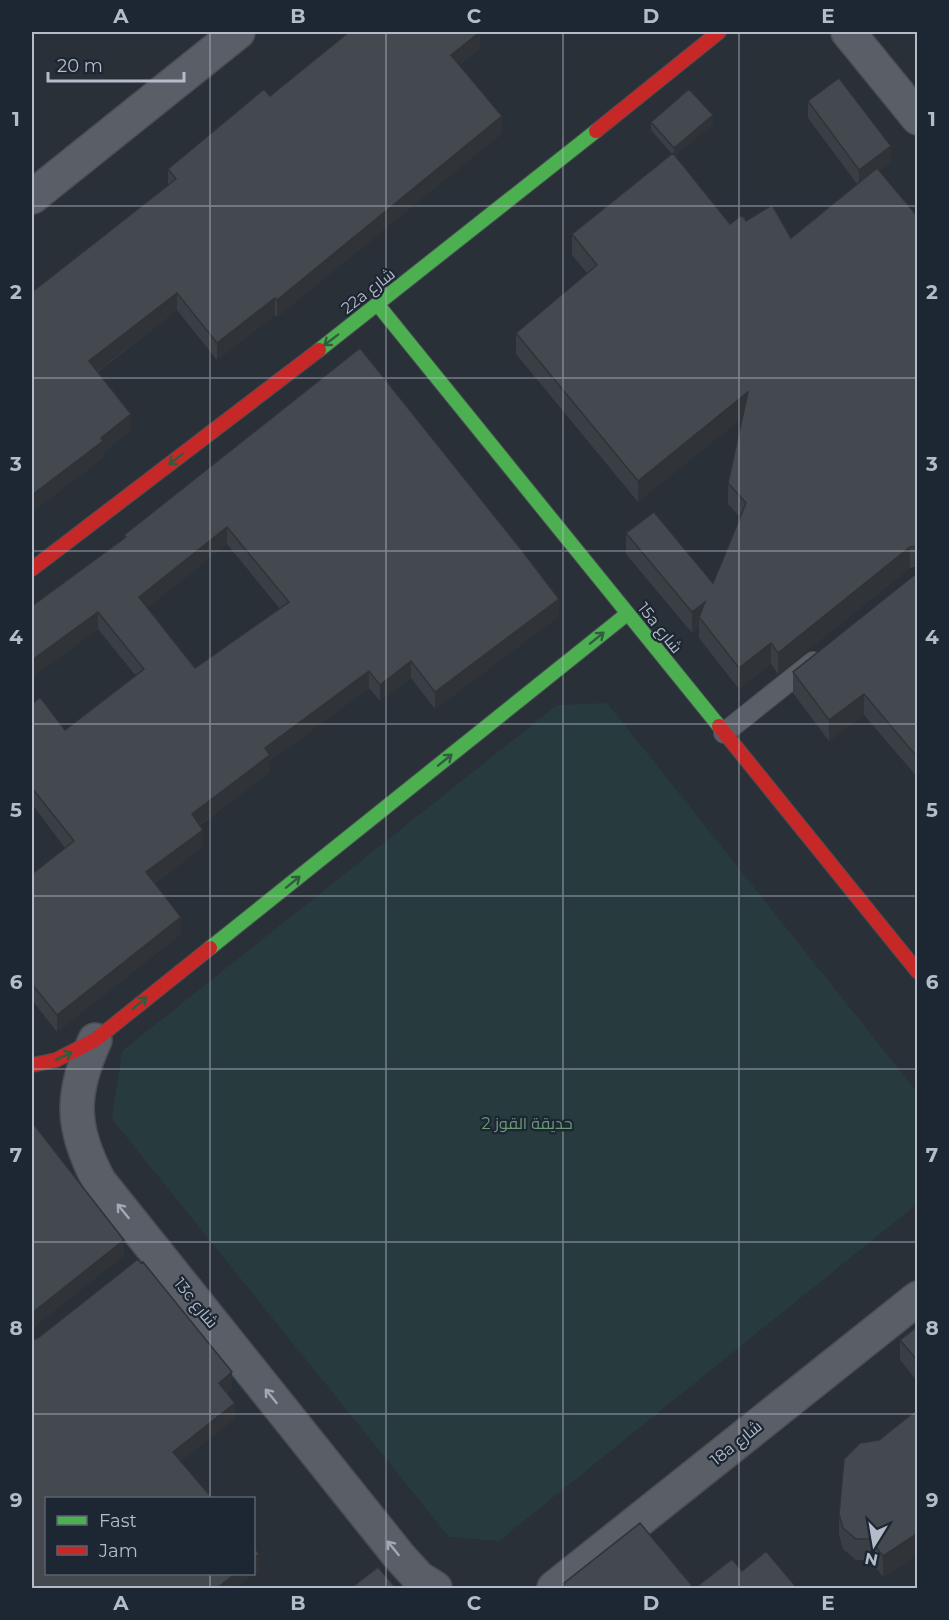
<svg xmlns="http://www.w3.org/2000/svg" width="949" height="1620" viewBox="0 0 949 1620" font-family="Montserrat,Cairo,sans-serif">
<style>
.green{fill:#273a3e}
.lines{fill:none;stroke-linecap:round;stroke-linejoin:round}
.lane-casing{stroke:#484c53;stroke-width:22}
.street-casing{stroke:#484c53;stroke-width:36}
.fast-casing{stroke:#484c53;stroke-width:16}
.jam-casing{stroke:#484c53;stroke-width:16}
.lane{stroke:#5a5e66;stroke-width:20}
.street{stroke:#5a5e66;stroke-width:33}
.fast{stroke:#4caf50;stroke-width:14}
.jam{stroke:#c62828;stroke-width:14}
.wall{fill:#3a3f45;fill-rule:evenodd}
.shaded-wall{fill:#303338}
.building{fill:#444950;stroke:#303338;stroke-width:1.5;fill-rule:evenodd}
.oneway{stroke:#305d3f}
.oneway2{stroke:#a2a9b5}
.grid{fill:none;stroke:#b4bcc9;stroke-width:1.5;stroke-opacity:0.55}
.labels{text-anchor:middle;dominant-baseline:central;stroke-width:4.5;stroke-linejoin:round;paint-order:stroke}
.street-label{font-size:16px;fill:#b4bcc9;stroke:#1d2633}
.park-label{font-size:16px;fill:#6b9a76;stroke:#1d2633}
.neatline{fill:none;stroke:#b4bcc9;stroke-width:2}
.grid-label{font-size:20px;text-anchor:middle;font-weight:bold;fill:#b4bcc9}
</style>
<rect width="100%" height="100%" fill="#2a3038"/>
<path class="green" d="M607,703l310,389v112l-418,337 -50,-4 -337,-418 10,-68 435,-346z"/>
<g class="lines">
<defs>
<path id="lane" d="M724,733l89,-71"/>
<path id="street" d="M848,32l70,86
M32,197l206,-165
M95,1040c-25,55 -24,88 4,141l300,375 20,22 16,10
M554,1588l364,-290"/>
<path id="fast" d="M378,305l341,421
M319,350l277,-219
M210,948l417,-334"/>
<path id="jam" d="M596,131l123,-99
M32,569l287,-219
M719,726l199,246
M32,1065l24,-5 39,-20 115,-92"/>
</defs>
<use href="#lane" class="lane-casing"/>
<use href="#street" class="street-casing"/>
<use href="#fast" class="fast-casing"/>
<use href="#jam" class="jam-casing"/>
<use href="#lane" class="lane"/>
<use href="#street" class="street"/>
<use href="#fast" class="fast"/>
<use href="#jam" class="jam"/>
</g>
<path class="wall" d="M480,48l-20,17 42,68 -225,184 -2,-2 -58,45 -40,-50 -79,62 33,59 -28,22v5l-71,54v-220l136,-107v-16l102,-73z
M808,101l83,61 -12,9 39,46v349l-8,2 -132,106 -7,-10 -32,25 -40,-51v-10l-7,5 -66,-79v-21l87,50 27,-66 -12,-13v-21l14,-65 -104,84 -122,-148v-21l71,-60 -15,-18v-21l100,-80 -21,-24v-8l62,2 -38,32 55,68 16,-3 45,17 66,-54 -49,-66z
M360,348l199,268 -124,93 -24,-31 -31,23 -11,-13 -99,73v11l-70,53 3,21 -48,37 26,51 -124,98 -25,-32v-126l33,-26 -33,-44v-100l33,26 71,-54 -38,-47 -66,48v-71l92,-68v-3zM227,544l53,65 -85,59 -48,-60z
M918,572v206l-54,-63 -35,26 -36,-48v-21z
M918,839v24l-2,-2v-21z
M918,1326v56l-18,-22v-20z
M918,1409v145l-35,23 -13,-17h-14l-13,-11 -4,-14v-21l40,-74z"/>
<path class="shaded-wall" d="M480,32v16l-29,24v-17z
M713,115v9l-39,33v-9z
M502,116v17l-225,184v-17z
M891,146v16l-32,24v-16z
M177,293v17l-88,68v-17z
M275,298v17l-58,45v-17z
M748,392v21l-110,89v-21z
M131,414v17l-28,22v5l-71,54v-17z
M227,527v17l-88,70v-17z
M910,547v21l-132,106v-21z
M559,599v17l-124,93v-17z
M705,602l-6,15v11l-7,5v-21z
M98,612v17l-66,48v-17z
M771,643v21l-32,25v-21z
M411,661v17l-31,23v-16z
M369,671v17l-99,73v11l-78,58v-16l73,-66z
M864,694v21l-35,26v-21z
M203,830v16l-57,43v-17z
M181,917v17l-124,98v-17z
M124,1240v16l-92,73v-16z
M232,1372v17l-13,10v-16z
M235,1403v16l-62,49v-16z
M918,1533v21l-35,23v-21z
M259,1554v16l-23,18h-19l18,-14h19v-16z"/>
<path class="building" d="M349,32h131l-29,23 51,61 -225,184 -2,-2 -58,45 -40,-50 -88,68 42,53 -30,24 2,3 -71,54v-203l144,-113 -8,-10 96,-80 6,7z
M839,78l52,68 -32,24 -51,-69z
M689,89l24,26 -39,33 -23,-26z
M673,153l57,71 12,-9 4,6 26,-16 19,33 86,-70 41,49v329l-8,1 -132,106 -7,-10 -32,25 -40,-51 6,-15 -13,10 -66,-79 28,-21 59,71 33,-80 -18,-20 20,-91 -110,89 -122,-148 81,-68 -25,-31z
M360,348l164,205 35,46 -124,93 -24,-31 -31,24 -11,-14 -104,77 5,7 -78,59 11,16 -57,42 35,45 -124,98 -25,-31v-110l42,-33 -42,-53v-84l8,-7 25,33 79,-61 -46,-57 -66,48v-54l94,-69 -2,-2zM227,527l62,75 -94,66 -56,-71z
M918,572v186l-54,-64 -35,26 -36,-48z
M32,1122l92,118 -92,73z
M138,1259l3,4 2,-1 89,110 -13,11 16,20 -62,49 39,46h-166v76h189l-18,14h-185v-249l1,1 6,-3z
M918,1326v35l-18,-21z
M918,1409v124l-35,23 -13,-17h-14l-13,-11 -4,-14 5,-55 16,-16 19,-3z
M640,1523l54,65h-128l-3,-4z
M254,1547l5,7 -5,4z
M766,1551l31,37h-102l37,-29 10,12z
M378,1567l18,21h-45z"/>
<defs><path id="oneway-shaft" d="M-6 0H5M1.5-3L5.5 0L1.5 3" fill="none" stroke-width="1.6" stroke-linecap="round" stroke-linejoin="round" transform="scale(1.5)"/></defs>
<g class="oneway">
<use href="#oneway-shaft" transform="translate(331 340) rotate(143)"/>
<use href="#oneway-shaft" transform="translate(176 459) rotate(143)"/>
<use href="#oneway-shaft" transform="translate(597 638) rotate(-39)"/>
<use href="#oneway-shaft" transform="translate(445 760) rotate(-39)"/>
<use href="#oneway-shaft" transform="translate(293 882) rotate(-39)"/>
<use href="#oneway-shaft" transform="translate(140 1003) rotate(-39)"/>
<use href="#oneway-shaft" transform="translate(64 1056) rotate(-25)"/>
</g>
<g class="oneway2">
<use href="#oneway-shaft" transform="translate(123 1211) rotate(-129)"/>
<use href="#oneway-shaft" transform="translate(271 1396) rotate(-129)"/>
<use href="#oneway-shaft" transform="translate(393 1548) rotate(-129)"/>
</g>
<path class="grid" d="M210,32v1466M386,32v1556M563,32v1556M739,32v1556M32,206h886M32,378h886M32,551h886M32,724h886M32,896h886M32,1069h886M32,1242h886M32,1414h886M210,1574v14"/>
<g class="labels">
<g class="street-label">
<text transform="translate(368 291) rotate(-38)">22a شارع</text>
<text transform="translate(660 628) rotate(51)">15a شارع</text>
<text transform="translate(196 1303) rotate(51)">13c شارع</text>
<text transform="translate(736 1443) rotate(-39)">18a شارع</text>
</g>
<g class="park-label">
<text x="527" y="1123">حديقة القوز 2</text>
</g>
</g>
<rect width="949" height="1620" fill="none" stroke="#1d2633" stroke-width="66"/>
<rect x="45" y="1497" width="210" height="78" fill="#1d2633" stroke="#59626f" stroke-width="1.5"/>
<rect x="57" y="1516" width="30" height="9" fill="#4caf50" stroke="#59626f" stroke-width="1.5"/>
<text x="99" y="1527" font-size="18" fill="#b4bcc9">Fast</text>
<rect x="57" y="1546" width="30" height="9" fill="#c62828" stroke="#59626f" stroke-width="1.5"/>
<text x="99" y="1557" font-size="18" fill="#b4bcc9">Jam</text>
<g transform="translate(874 1545) rotate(191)" stroke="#1d2633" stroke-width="4.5" paint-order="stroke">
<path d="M0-4.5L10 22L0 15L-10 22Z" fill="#b4bcc9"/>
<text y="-9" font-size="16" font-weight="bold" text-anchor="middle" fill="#b4bcc9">N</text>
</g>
<path d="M48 72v9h136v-9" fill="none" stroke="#b4bcc9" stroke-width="3"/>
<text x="57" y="72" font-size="18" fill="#b4bcc9" stroke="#1d2633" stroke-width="4.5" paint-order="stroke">20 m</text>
<rect x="33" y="33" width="883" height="1554" class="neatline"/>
<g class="grid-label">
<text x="121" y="23">A</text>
<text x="298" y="23">B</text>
<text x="474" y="23">C</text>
<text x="651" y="23">D</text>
<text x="828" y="23">E</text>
<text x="16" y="126">1</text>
<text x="932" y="126">1</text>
<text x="16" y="299">2</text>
<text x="932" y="299">2</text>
<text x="16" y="471">3</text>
<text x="932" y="471">3</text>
<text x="16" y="644">4</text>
<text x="932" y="644">4</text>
<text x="16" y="817">5</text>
<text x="932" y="817">5</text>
<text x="16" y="989">6</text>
<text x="932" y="989">6</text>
<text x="16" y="1162">7</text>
<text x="932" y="1162">7</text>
<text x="16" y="1335">8</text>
<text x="932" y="1335">8</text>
<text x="16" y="1507">9</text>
<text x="932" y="1507">9</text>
<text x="121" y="1610">A</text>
<text x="298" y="1610">B</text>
<text x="474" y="1610">C</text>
<text x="651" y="1610">D</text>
<text x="828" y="1610">E</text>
</g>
</svg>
